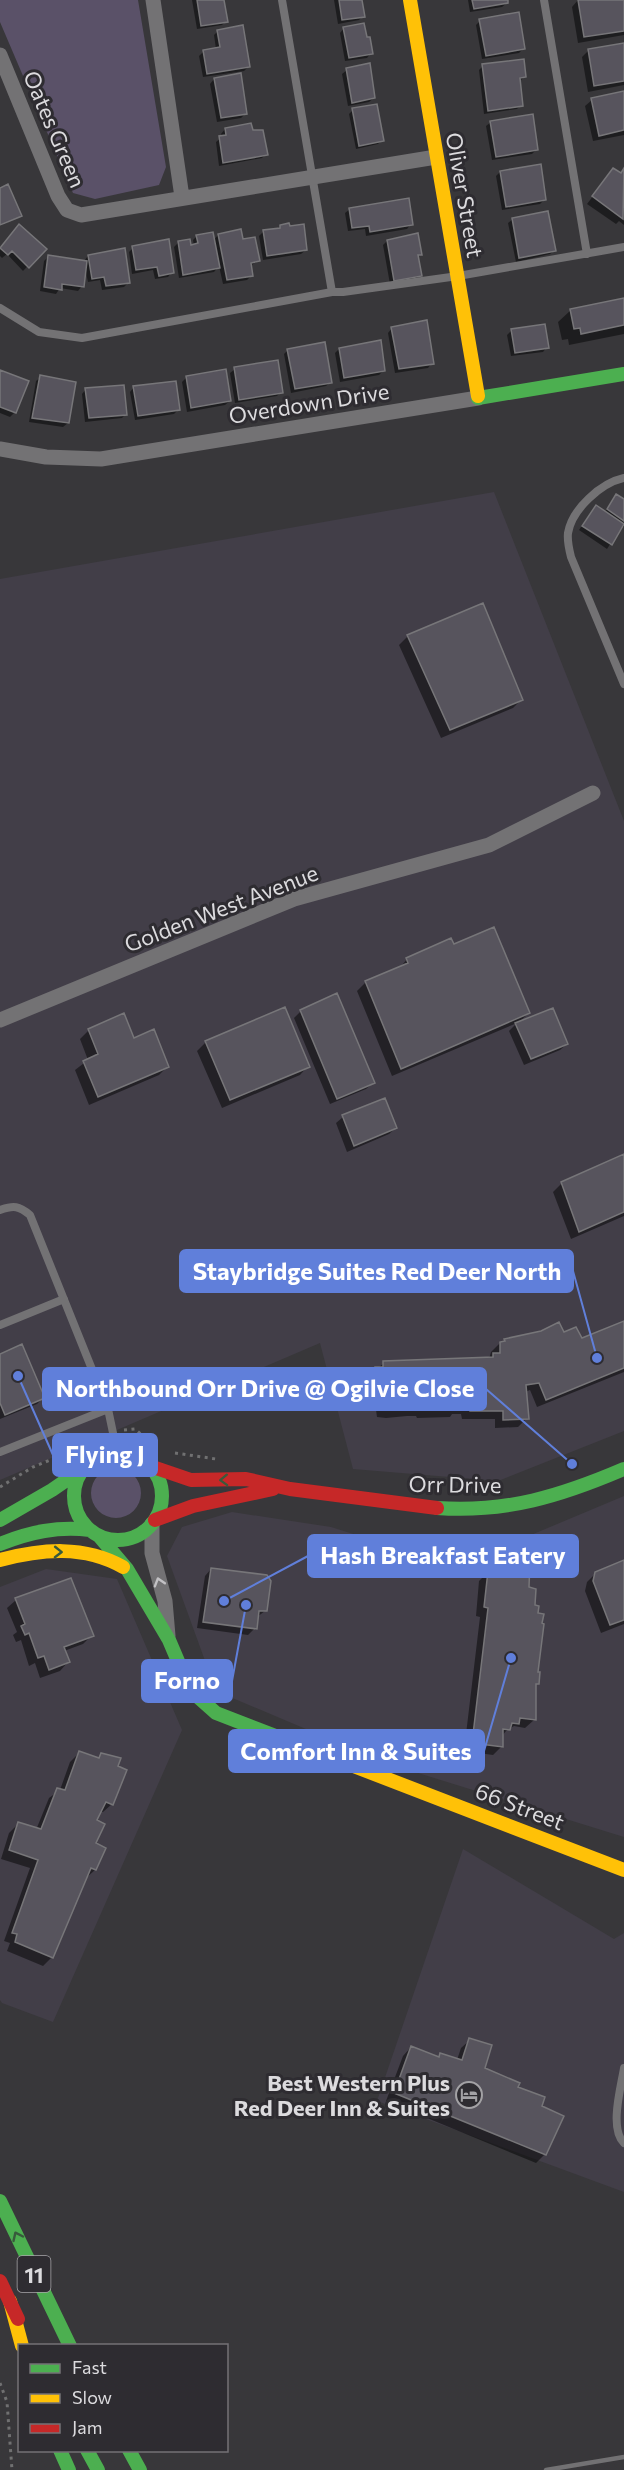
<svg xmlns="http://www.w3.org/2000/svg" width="624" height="2470" viewBox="0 0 624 2470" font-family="Commissioner,sans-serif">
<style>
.built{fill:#423e48}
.green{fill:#5a5168}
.shadow{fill:#0007}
.building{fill:#57545d;stroke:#777679;stroke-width:1.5}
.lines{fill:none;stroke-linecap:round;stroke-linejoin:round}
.path{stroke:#707071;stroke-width:3;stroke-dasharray:3 4.5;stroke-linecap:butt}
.lane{stroke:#737274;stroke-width:8}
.street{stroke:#737274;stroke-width:15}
.fast{stroke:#4caf50;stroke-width:14}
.slow{stroke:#ffc107;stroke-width:14}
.jam{stroke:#c62828;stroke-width:14}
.rail{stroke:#727173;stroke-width:4.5}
.oneway{stroke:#385a3c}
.oneway2{stroke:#c2c1c4}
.labels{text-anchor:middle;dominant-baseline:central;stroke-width:6;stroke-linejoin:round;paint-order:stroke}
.shield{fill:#2e2c31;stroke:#a8a6aa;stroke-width:1.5}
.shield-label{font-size:21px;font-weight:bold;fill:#dcdbde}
.street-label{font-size:22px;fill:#dcdbde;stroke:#2e2c31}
.poi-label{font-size:22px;font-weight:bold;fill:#dcdbde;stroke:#2e2c31;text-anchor:end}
.leader{fill:none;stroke:#607fda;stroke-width:2}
.callout-dot{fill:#607fda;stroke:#2e2c31;stroke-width:2}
.callout{fill:#607fda;stroke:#607fda;stroke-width:2}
.callout-label{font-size:24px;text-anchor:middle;font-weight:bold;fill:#fff}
</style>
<rect width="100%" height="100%" fill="#38373a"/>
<path class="built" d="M494,492l130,329v610l-126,50 -145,-12 -33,-126 -320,137v-901z
M624,1496v341l-238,-74 -170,-72 -49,-135 15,-29 50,-15 99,15 73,23 127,-15z
M46,1569l71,10 65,151 -129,292 -51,-19 -2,-3v-413z
M463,1849l151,90 10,-6v259l-247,-91z"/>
<path class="green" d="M0,0h138l28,167 -7,18 -64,14 -22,-6 -73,-171z
M91 1493a25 25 0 1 1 50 0a25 25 0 1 1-50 0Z"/>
<path class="shadow" d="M192,0h31l3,21 -4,4 -25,4z
M334,0h27l2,16 -4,4 -21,4z
M468,0h38l1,3 -5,4 -32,5z
M578,0h46v35l-46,8 -6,-36z
M480,21l43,28 -4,4 -37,6 -6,-34z
M344,28l27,25 -4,5 -22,3 -5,-28z
M218,31l31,35 -5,5 -41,6 -4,-21 5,-5 12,-2 -2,-14z
M624,44v41l-36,7 -6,-35 7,-7z
M483,66l41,11 -4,4 1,24 -4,4 -33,5 -5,-44z
M347,70l27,28 -5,4 -21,4 -6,-32z
M214,79l32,34 -5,5 -24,4 -7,-38z
M624,93v42l-31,6 -8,-35 7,-6z
M353,110l29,30 -4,4 -22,5 -7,-35z
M491,122l45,28 -4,4 -40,6 -6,-34z
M225,129l26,3 15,22 -4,4 -43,8 -3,-24 6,-5 -1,-3z
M624,168v57l-5,-4 -3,3 -29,-20 26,-34 7,4z
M500,172l44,28 -4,4 -38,6 -6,-34z
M0,190l20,26 -20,10z
M350,209l61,15 -4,5 -41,7 -1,-7 -17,2 -3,-18z
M513,219l42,31 -5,4 -34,8 -8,-39z
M303,225l3,25 -5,4 -38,6 -4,-24 4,-4 14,-2 3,-4z
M19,226l25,23 -21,22 -16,-17 -5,4 -2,-2v-9z
M218,235l24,6 16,20 -8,5 2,9 -5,5 -24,4 -4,-18 -5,6 -35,6 -5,-31 4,-4 16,3 -1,-6 4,-4 16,5z
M387,241l33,14 -3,3 3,17 -4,4 -26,5 -7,-39z
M133,248l39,24 -4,5 -13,2 -2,-9 -21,4 -3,-22z
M88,256l40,27 -4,4 -22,3 -2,-10 -12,2 -3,-14 -3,18 -4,5 -18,-3 -4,6 -16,-3 4,-30 4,-4 35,5z
M624,300v34l-55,11 -1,-6 -6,1 -4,-18 13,-12z
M392,328l40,35 -4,5 -33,5 -7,-40z
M512,330l35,17 -4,5 -32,4 -4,-21z
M339,349l45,21 -5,5 -39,7 -5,-29z
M288,350l43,32 -5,4 -35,7 -7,-39z
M235,369l46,23 -4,4 -42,7 -5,-30z
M0,371l27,11 -13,31 -4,4 -10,-4z
M41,377l27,46 -5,4 -34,-5 7,-41z
M186,378l44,23 -5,4 -38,7 -5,-30z
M134,387l44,23 -4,4 -39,6 -5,-28z
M86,389l40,25 -4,4 -37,4 -3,-28z
M612,500l12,1v26l-2,-1 -15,23 -28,-19 13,-19 13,1z
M408,636l113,64 -8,8 -72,30 -42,-93z
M453,946l76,67 -11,10 49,21 -7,6 -36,15 -15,-34 8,-8 -125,53 -35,-85 8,-8 34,-14 8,-10z
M301,1011l72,72 -7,6 -36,15 -36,-86z
M89,1030l44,10 34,27 -8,8 -70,30 -14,-35 13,-10 -8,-21z
M206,1042l102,24 -8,9 -78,33 -25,-57z
M384,1100l12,28 -7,6 -42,18 -11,-29 7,-6z
M624,1156v60l-53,23 -18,-47 9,-9z
M624,1323v49l-87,35 -7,-17 -5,2 2,26 -9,9 -23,1v-9h-33l-1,-5h-9l-2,3 -33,1 -1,-2h-9l-21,2 -9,-1 -1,-7 -8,1 -1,-34 17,-14 105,-4 2,-7 9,-9 63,-9 18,6z
M0,1355l44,42 -7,7 -37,15z
M624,1561v63l-23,9 -16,-42 2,-9 9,-9z
M211,1569l54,42 -8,6 -2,11 -7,7 -51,-7 8,-52z
M488,1572l39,17 13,36 -3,58 -3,3v34l-9,8 -11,-2 -8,5 -4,5v10l-9,9 -29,-4 16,-134 -4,-1 3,-35z
M16,1600l76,35 -9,9 -19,7 4,11 -8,9 -20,7 -5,-15 -6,3 -8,-26 -5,2 -3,-7 4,-3 -10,-24z
M79,1753l18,6 4,-4 11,49 -9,8 -4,-1 -4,10v49l-9,8 -34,79 -9,9 -36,-15 3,-8 -6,-2 26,-73 -29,-9 8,-26 9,-9 18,6 13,-32 11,-8 10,-28z
M470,2040l13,29 34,19 23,19 5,47 -9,9 -150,-62 17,-45 8,-9 27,11 2,-3 17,5 4,-12z"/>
<path class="building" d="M197,0h27l4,22 -27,4z
M339,0h23l3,17 -23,3z
M472,0h36v3l-34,6z
M578,0h46v31l-40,6z
M519,12l6,37 -39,7 -7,-37z
M364,23l3,14h3l3,17 -24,4 -6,-31z
M243,25l7,42 -43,7 -4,-24 17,-3 -3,-17z
M624,43v38l-30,5 -6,-37z
M524,59l2,18 -6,1 3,28 -35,5 -6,-47z
M370,63l5,35 -23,5 -6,-35z
M241,73l6,41 -26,4 -7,-40z
M624,91v39l-25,6 -8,-38z
M377,104l7,37 -25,5 -7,-38z
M533,114l5,36 -42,7 -6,-36z
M251,123l2,7h10l5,25 -45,8 -4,-27 7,-1 -1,-7z
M541,164l5,36 -40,7 -6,-36z
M613,168l8,5 3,-5 -1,51 -31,-23z
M8,184l14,32 -22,9v-37z
M409,198l4,27 -43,7 -1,-6 -17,2 -3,-20z
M548,211l8,40 -37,7 -7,-40z
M289,223l1,3 14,-2 3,26 -40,6 -4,-26 17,-2v-3z
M19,224l28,25 -18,19 -17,-17 -4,4 -8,-7z
M241,229l2,10 12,-2 5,24 -9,2 2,13 -26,4 -9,-46z
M213,232l7,36 -37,7 -5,-34 12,-2 1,6 7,-2 -2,-8z
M418,233l4,22h-4l4,21 -28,5 -7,-41z
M169,239l5,34 -15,3 -2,-9 -21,3 -4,-24z
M125,248l5,35 -24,3 -2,-9 -12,2 -4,-24z
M48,255l39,6 -3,26 -22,-3v6l-18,-3z
M624,298v27l-43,9 -1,-6 -6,1 -4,-20z
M427,320l7,44 -35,5 -8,-42z
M545,324l4,24 -34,5 -4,-24z
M381,340l4,31 -41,7 -5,-30z
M325,342l7,41 -37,6 -8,-40z
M278,360l5,33 -44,7 -5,-33z
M226,369l5,32 -40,7 -5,-32z
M0,370l29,11 -13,32 -16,-6z
M40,375l36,7 -7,41 -37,-5z
M176,381l4,29 -42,6 -5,-30z
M124,385l3,30 -38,3 -4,-30z
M616,494l8,5v22l-17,-12z
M596,505l28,19 -12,21 -30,-19z
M483,603l40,97 -73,30 -43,-95z
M494,927l36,86 -129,56 -36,-88 43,-18 -2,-5 45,-20 3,6z
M337,993l38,90 -38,16 -37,-89z
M285,1007l25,60 -80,33 -25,-59z
M553,1008l15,36 -37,15 -16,-36z
M124,1013l10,25 20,-9 15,38 -71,30 -15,-36 15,-7 -10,-25z
M385,1098l12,30 -43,18 -12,-31z
M624,1154v58l-45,20 -18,-50z
M624,1321v47l-78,32 -7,-17 -13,2 3,34 -26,1v-9h-33v-5h-10v3l-35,1v-2h-8l-22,2 -10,-1 -1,-7 -8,1 -1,-36h8v-6l110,-4v-4h7v-11l5,-1 -1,-2 37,-8 18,-9 5,10 12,-5 6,11z
M22,1344l23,54 -40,17 -5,-12v-49z
M624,1560v60l-14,5 -17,-44 2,-9z
M530,1561l-1,26 7,2 -1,16 4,1 -1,7 6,1 -2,9 2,1 -6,48h2l-1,12h-3v36l-16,-2 -1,6 -7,-1 -2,7 -7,-1v18l-31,-4 16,-135 -4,-1 4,-36 19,-2 4,-5z
M211,1568l56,7 4,6 -4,30h-8l-2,18 -54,-7z
M71,1578l23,58 -30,11 6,15 -21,8 -5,-14 -6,2 -9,-25 -4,2 -4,-9 4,-2 -10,-26z
M79,1751l20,7 2,-5 20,5 -3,8 9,4 -14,35 -7,-3 -9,18 8,4 -9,19 10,5 -10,22 -5,-2 -38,90 -38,-16 2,-8 -5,-1 26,-73 -29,-10 9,-28 23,7 16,-41 8,2z
M469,2038l23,7 -7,23 35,15 -2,4 27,10 -3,9 22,10 -18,39 -152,-62 17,-47 28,11 1,-4 22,7z"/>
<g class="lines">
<path class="path" d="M124,1430l11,-1 22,19
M175,1453l41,6
M0,1487l33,-20 71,-29
M0,2383l7,19 5,68"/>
<path class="lane" d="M282,0l50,292
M544,0l43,254
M0,308l39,24 43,6 250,-46h11l115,-16 166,-29
M624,478c-23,5 -52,31 -56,55 -1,8 1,16 3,24l53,127
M0,1210c14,-5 19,-4 30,5l78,194 9,43
M0,1325l64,-26
M0,1452l108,-43
M624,2068c-3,19 -15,61 0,75"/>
<path class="street" d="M153,0l29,197
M0,55l58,141 9,14 14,5 355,-58
M0,449l46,8 55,2 377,-61
M0,1020l294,-121 195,-54 104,-52
M152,1524v29l13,48 3,35"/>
<path class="fast" d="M478,396v2l146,-24
M74 1496a44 44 0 1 1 88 0a44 44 0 1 1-88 0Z
M437,1508c69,5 124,-12 187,-39
M0,1520l52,-30 32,-22
M99,1536l28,33 42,71 17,40 12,17 18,16 70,27
M0,1544c30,-12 58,-18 90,-14
M0,2201l70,145
M60,2450l9,20
M87,2450l11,20
M129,2450l11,20"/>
<path class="slow" d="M410,0l68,396
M0,1560c42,-11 84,-15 123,7
M286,1740l338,130
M10,2301l12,45"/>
<path class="jam" d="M150,1466l41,14 55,-1 44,10 147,19
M155,1520l38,-14 80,-17
M0,2281l18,38"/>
<path class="rail" d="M546,2470l78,-13"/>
</g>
<defs><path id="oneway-chevron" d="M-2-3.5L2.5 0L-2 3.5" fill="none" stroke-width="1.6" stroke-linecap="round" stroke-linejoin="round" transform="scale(1.5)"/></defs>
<g class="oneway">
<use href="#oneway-chevron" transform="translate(224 1480) rotate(178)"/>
<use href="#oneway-chevron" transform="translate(58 1552) rotate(1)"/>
<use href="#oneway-chevron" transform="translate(17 2236) rotate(-115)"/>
</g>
<use class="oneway2" href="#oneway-chevron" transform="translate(159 1582) rotate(-107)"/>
<defs>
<symbol id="hotel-ring" viewBox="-11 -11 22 22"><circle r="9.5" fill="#2e2c31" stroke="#a3a2a5" stroke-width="1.5"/><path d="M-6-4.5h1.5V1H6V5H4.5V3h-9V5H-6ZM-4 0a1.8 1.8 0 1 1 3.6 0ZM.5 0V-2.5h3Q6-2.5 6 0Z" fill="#a3a2a5"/></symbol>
</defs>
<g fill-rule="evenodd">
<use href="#hotel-ring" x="454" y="2080" width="30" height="30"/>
</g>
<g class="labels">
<rect class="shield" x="17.5" y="2256" width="33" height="36" rx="4.5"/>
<g class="shield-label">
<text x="34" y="2274">11</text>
</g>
<g class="street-label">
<text transform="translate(55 129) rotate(67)">Oates Green</text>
<text transform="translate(465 195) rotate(80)">Oliver Street</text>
<text transform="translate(309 403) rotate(-9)">Overdown Drive</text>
<text transform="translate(221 908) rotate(-21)">Golden West Avenue</text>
<text transform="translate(455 1484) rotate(1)">Orr Drive</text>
<text transform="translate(520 1806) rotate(21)">66 Street</text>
</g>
<g class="poi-label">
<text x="450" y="2082">Best Western Plus<tspan x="450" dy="25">Red Deer Inn &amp; Suites</tspan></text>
</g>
</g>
<path class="leader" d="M597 1358L573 1271M572 1464L486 1389M18 1376L53 1455M224 1601L308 1556M246 1605L232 1681M511 1658L484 1751"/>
<g class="callout-dot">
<circle cx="597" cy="1358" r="6"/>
<circle cx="572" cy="1464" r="6"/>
<circle cx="18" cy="1376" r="6"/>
<circle cx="224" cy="1601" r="6"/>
<circle cx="246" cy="1605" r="6"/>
<circle cx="511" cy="1658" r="6"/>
</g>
<g class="callout">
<rect x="180" y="1250" width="393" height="42" rx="6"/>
<rect x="43" y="1368" width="443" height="42" rx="6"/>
<rect x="53" y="1434" width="104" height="42" rx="6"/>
<rect x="308" y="1535" width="270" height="42" rx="6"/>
<rect x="142" y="1660" width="90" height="42" rx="6"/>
<rect x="229" y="1730" width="255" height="42" rx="6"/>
</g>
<g class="callout-label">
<text x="377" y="1280">Staybridge Suites Red Deer North</text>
<text x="265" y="1397">Northbound Orr Drive @ Ogilvie Close</text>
<text x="105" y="1463">Flying J</text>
<text x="443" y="1564">Hash Breakfast Eatery</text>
<text x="187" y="1689">Forno</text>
<text x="356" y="1760">Comfort Inn &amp; Suites</text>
</g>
<rect x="18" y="2344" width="210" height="108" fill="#2e2c31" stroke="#747276" stroke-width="1.5"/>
<rect x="30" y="2364" width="30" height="9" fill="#4caf50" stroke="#747276" stroke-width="1.5"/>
<text x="72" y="2374" font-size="18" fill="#dcdbde">Fast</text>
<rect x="30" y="2394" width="30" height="9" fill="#ffc107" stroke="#747276" stroke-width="1.5"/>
<text x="72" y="2404" font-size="18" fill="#dcdbde">Slow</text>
<rect x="30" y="2424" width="30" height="9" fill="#c62828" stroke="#747276" stroke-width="1.5"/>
<text x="72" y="2434" font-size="18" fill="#dcdbde">Jam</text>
</svg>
